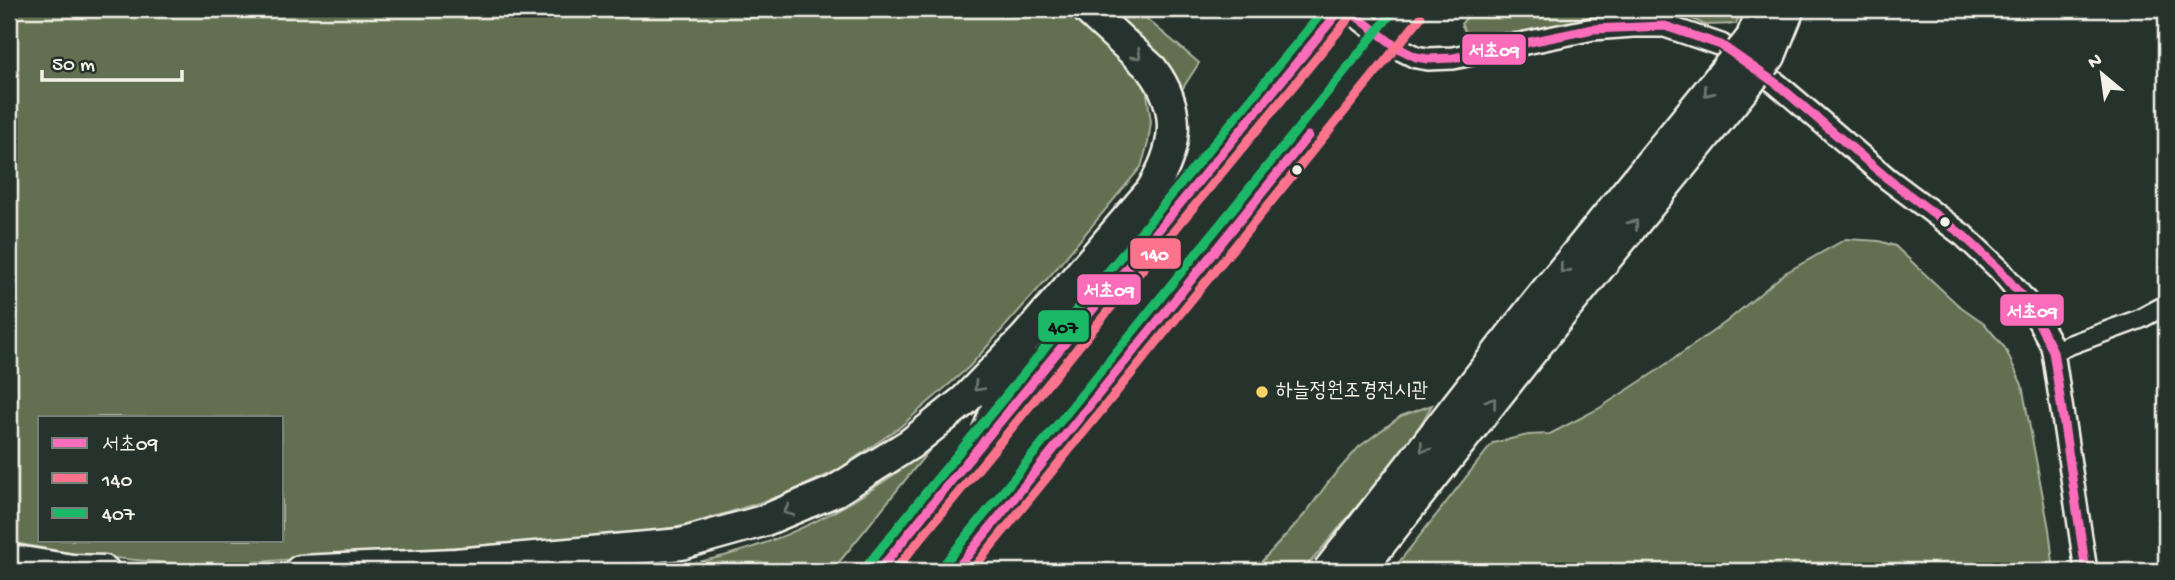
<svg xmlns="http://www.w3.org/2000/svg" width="2175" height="580" viewBox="0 0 2175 580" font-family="'Gochi Hand','Poor Story',sans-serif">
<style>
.green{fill:#627051;stroke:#abb09c;stroke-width:2;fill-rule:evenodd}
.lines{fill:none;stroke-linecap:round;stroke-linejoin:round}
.minor-casing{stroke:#f4f1e8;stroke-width:23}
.tertiary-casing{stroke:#f4f1e8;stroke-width:26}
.primary-casing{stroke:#f4f1e8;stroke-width:33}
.trunk-casing{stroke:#f4f1e8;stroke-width:35}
.minor{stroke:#26332d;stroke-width:18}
.tertiary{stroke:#26332d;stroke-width:21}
.primary{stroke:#26332d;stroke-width:28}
.trunk{stroke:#26332d;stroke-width:30}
.trunk-bridge-casing{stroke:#f4f1e8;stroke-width:35;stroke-linecap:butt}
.trunk-bridge{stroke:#26332d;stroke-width:30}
.bus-1-casing{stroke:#26332d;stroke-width:14}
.bus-2-casing{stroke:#26332d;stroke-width:14}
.bus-3-casing{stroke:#26332d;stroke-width:14}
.bus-1{stroke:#fb6dba;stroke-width:9}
.bus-2{stroke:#fc738d;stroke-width:9}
.bus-3{stroke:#1ab867;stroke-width:9}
.oneway{stroke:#6e766e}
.bus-dot{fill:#f4f1e8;stroke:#26332d;stroke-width:2.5}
.poi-dot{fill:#ffd166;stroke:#26332d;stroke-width:2.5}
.labels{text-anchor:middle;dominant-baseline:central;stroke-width:5;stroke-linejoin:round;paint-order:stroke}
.poi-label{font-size:21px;fill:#f4f1e8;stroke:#26332d;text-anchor:start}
.line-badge{stroke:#26332d;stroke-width:2.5}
.badge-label{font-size:19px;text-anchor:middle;font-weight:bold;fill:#fff}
.pale-badge-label{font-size:19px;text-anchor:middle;font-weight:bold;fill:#111}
</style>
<rect width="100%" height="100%" fill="#26332d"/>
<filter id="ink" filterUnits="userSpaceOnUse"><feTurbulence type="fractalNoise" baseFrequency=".0143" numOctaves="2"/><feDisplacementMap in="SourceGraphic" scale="14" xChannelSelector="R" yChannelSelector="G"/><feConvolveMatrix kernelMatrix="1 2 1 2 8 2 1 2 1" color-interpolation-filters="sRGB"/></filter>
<g filter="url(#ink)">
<path class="green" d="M9,9h1062l67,62 8,15 5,36 -3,21 -7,24 -86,103 -86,97 -69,60 -64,44 -53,24 -53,17 -47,14 -50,8 -432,32 -120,-11 -72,-13zM40,417h242v123h-242z
M1097,9h38l64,54 -20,31z
M1474,9h162l-104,23 -66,1 -5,-9z
M1664,9h77l-5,15 -31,1 -29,-14z
M1846,239l33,2 16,5 62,58 27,19 21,25 17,37 27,144 5,42h-662l101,-128 35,-8 22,-1 48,-25 57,-37 71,-50 59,-49z
M1432,405l-22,38 -107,128h-50l52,-57 25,-34 29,-33 42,-31z
M935,443l-103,128h-322c31,-1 61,-2 91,-2 25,-1 51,0 75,-3 95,-14 186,-62 259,-123z"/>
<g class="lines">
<defs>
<path id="minor" d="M2053,351l87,-32 26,-14"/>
<path id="tertiary" d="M1347,9l51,39 18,9 12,2 25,-1 140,-29 40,-3h32l56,19 56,39 111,95 76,57 35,33 31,37 21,38 2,7 33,220"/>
<path id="primary" d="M879,571l62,-78 400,-484
M955,571l456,-562"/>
<path id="trunk" d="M1751,39l12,-30
M1770,56l19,-47
M1100,259l62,-32
M984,441l35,-90
M9,560l63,10 32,1
M300,571l156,-7 225,-20 82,-23 72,-30 75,-47 55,-44 60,-62 126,-147c26,-42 32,-81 1,-122l-65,-60"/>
</defs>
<use href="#minor" class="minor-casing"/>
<use href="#tertiary" class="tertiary-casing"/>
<use href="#primary" class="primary-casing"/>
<use href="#trunk" class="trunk-casing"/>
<use href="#minor" class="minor"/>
<use href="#tertiary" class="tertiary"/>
<use href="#primary" class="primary"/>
<use href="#trunk" class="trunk"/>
<defs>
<path id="trunk-bridge" d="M1328,571l210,-270 213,-262
M1359,571l199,-253 212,-262"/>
</defs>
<use href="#trunk-bridge" class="trunk-bridge-casing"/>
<use href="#trunk-bridge" class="trunk-bridge"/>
<defs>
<path id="bus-1" d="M1347,9l51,39 18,9 12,2 25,-1 140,-29 72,-3 56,19 56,39 111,95 76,57 35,33 31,37 23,45 33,220
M879,571l62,-78 400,-484
M955,571l353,-435"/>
<path id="bus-2" d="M894,571l456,-554
M971,571l450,-554"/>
<path id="bus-3" d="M869,563l63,-78 393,-476
M945,563l450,-554"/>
</defs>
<use href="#bus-1" class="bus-1-casing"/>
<use href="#bus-2" class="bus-2-casing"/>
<use href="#bus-3" class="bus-3-casing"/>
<use href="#bus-1" class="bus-1"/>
<use href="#bus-2" class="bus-2"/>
<use href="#bus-3" class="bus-3"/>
</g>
<defs><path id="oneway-chevron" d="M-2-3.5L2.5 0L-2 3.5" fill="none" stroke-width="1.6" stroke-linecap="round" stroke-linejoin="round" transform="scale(1.75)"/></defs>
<g class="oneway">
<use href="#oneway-chevron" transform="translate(1137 55) rotate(43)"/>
<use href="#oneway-chevron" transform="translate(1708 92) rotate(129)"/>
<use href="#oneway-chevron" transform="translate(1634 224) rotate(-51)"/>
<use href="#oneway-chevron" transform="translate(1564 269) rotate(129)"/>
<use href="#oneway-chevron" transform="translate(978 387) rotate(134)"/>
<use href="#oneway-chevron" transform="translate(1492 402) rotate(-52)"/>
<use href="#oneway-chevron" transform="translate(1424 448) rotate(128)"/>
<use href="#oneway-chevron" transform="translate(788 511) rotate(157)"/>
</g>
</g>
<g class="bus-dot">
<circle cx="1297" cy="170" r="6"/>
<circle cx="1945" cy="222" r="6"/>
</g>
<circle class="poi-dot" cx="1262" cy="392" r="7"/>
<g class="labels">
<g class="poi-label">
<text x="1276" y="392">하늘정원조경전시관</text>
</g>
</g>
<g class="line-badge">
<rect x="1461" y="33" width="66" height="33" rx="7" fill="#fb6dba"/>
<rect x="1129" y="237" width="53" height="33" rx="7" fill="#fc738d"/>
<rect x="1076" y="273" width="66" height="33" rx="7" fill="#fb6dba"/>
<rect x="1999" y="293" width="66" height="34" rx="7" fill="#fb6dba"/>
<rect x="1037" y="309" width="53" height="34" rx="7" fill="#1ab867"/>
</g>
<g class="badge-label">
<text x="1494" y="56">서초09</text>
<text x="1155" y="260">140</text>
<text x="1109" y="296">서초09</text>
<text x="2032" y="317">서초09</text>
</g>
<g class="pale-badge-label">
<text x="1063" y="333">407</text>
</g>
<rect width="2175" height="580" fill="none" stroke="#26332d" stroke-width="35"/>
<rect x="18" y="18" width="2140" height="545" fill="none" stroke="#f4f1e8" stroke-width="2.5" filter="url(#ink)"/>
<rect x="38" y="416" width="245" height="126" fill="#26332d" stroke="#787f78" stroke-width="2"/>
<rect x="52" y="438" width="35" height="10" fill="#fb6dba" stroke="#787f78" stroke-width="2"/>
<text x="102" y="450" font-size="21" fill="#f4f1e8">서초09</text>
<rect x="52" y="473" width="35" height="10" fill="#fc738d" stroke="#787f78" stroke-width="2"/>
<text x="102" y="486" font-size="21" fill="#f4f1e8">140</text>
<rect x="52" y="508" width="35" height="10" fill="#1ab867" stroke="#787f78" stroke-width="2"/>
<text x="102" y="520" font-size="21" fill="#f4f1e8">407</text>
<g transform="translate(2102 74) rotate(331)" stroke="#26332d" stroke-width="5" paint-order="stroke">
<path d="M0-5L12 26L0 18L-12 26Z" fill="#f4f1e8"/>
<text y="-10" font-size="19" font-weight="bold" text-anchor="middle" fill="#f4f1e8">N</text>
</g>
<path d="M42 70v10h140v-10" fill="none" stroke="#f4f1e8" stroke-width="3.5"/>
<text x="52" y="70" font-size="21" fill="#f4f1e8" stroke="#26332d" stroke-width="5" paint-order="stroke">50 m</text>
</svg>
